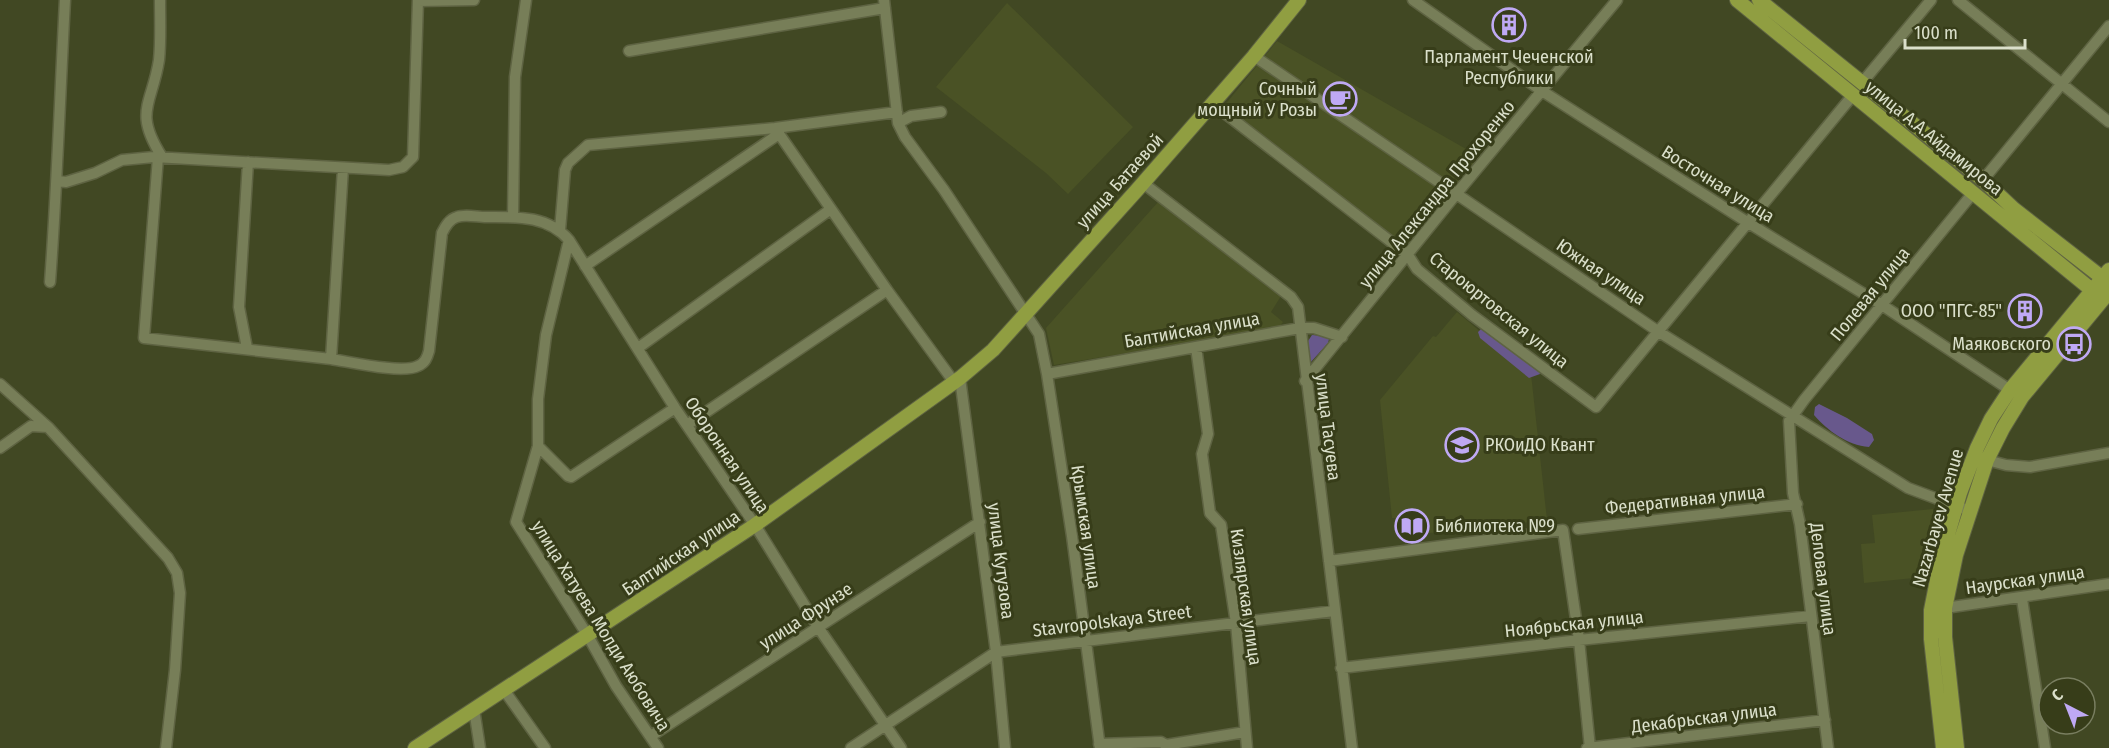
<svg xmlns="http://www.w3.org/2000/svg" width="2109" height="748" viewBox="0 0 2109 748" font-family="'Fira Sans Condensed',sans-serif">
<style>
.built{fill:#4a5225}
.green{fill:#68588c}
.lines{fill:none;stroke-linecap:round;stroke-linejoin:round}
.minor-casing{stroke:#5e6342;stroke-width:13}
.major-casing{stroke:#5e6342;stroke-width:16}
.minor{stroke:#777e58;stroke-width:10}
.major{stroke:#909e41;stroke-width:14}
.labels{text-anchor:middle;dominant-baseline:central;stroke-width:6;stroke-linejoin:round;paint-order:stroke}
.poi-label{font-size:18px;fill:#dbe0cb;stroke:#373d19;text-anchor:end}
.street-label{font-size:18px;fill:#dbe0cb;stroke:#373d19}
</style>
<rect width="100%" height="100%" fill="#414823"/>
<path class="built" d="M1007,3l126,124 -65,67 -22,-21 -110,-86z
M1277,41l203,116 -72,92 -184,-143z
M1159,201l122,95 -10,16 12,10 -5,6 -224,37 -8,-37z
M1457,312l74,62 16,146 -97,12 -25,1 -26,5 -4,-20h-3l-12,-118 53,-64 3,1z
M1933,509l1,11 -10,57 -60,6 -3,-39 14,-1 -3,-28z"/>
<path class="green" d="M1481,329l7,3 51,37 1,5 -11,4 -49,-40 -2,-6z
M1312,335l13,1 4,3 -1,4 -18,20 -2,-22z
M1819,404l28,14 25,16 2,6 -5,7c-22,-2 -41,-16 -55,-32l1,-8z"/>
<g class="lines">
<defs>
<path id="minor" d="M160,0c0,20 1,41 -1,60 -7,45 -26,51 3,97
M884,0l14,123 7,14 39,53 95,144 8,40 25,162 28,212
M1413,0l129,91 205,131 135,83 128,85
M1958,0l151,122
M418,1l56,-1
M629,51l256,-43
M1254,56l405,276 249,156 62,23
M1861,84l70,-84
M1213,104l195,151 9,14 55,46 124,92 257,-312
M898,123l13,-7 30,-4
M775,128l112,162 67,92
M158,157l-14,181 187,21
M343,168l-12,191c20,3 71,15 87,7 7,-3 9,-8 11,-15l13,-118c3,-6 7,-14 15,-16 8,-3 20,0 29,0 30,0 61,-2 83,23l106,168 80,117 63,102 83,121
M1983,180l126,-154
M58,181l8,1 29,-9 27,-13 32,-3 235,13 14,-3 10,-10 5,-157
M1143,183l148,114 7,10 54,441
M513,217l2,-140 11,-77
M560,230l5,-60 3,-7 20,-18 187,-17 122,-16
M569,240l-23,95 -8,64v47l-22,76 72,114 28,50 42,62
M585,266l194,-132
M50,282c7,-94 10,-188 15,-282
M1196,347l12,87 -6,20 8,59 11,12 15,98 11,125
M247,348l-8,-41 9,-145
M638,348l193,-139
M1047,374l253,-46h14l28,9
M960,378l36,274 9,96
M1305,381l152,-188 160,-193
M0,384l48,43 120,131 9,15 3,20 -5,77 -9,78
M687,425l200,-135
M538,446l30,30 3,1 104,-69
M0,448l31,-22 17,1
M1987,460l19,5 24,2 79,-14
M1578,529l219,-25
M1329,561l234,-31 16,110 11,108
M2022,599l23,149
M1945,608l164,-24
M1341,668l238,-28 232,-24
M504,690l41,58
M474,709l6,39
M651,736l329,-214
M1099,744l62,-2 5,3 79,-13
M851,748l145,-96 338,-41
M1587,748l238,-28
M1828,748l-28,-224 -7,-31 -4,-72 15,-21 169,-207"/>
<path id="major" d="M1737,0l361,295
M1759,0l224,180 31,29 95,74
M415,748l340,-223 205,-147 33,-28 144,-160 117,-134 45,-56
M1943,748l-12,-109v-29l11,-55 18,-62 17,-45 14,-29 19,-29 99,-120
M1957,748l-12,-111v-29l11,-53 31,-95 16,-32 19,-31 87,-105"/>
</defs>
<use href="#minor" class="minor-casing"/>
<use href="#major" class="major-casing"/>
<use href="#minor" class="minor"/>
<use href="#major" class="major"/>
</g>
<defs>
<symbol id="building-ring" viewBox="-11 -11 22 22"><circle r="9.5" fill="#373d19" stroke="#bfa9f4" stroke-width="1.5"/><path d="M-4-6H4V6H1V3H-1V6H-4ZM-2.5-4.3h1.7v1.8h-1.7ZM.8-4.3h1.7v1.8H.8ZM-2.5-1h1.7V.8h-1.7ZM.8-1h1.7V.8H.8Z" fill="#bfa9f4"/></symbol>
<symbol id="cafe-ring" viewBox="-11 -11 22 22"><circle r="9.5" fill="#373d19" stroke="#bfa9f4" stroke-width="1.5"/><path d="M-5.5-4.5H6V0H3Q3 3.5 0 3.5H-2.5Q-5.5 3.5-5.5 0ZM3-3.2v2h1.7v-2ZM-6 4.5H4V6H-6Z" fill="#bfa9f4"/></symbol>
<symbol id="bus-ring" viewBox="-11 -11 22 22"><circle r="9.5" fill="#373d19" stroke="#bfa9f4" stroke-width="1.5"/><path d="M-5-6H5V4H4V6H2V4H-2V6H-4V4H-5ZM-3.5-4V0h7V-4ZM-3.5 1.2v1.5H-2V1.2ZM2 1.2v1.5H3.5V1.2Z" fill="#bfa9f4"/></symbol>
<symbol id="school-ring" viewBox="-11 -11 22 22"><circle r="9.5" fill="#373d19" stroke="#bfa9f4" stroke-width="1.5"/><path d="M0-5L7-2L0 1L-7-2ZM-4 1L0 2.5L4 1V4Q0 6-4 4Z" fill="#bfa9f4"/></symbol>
<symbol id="library-ring" viewBox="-11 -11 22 22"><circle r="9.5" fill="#373d19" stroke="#bfa9f4" stroke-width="1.5"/><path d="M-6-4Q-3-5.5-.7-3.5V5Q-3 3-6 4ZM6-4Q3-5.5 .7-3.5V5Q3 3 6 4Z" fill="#bfa9f4"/></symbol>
</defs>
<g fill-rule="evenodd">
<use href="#building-ring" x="1490" y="6" width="38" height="38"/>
<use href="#cafe-ring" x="1321" y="80" width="38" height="38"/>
<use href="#building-ring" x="2006" y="292" width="38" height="38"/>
<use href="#bus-ring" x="2055" y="325" width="38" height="38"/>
<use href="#school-ring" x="1443" y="426" width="38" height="38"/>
<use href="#library-ring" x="1393" y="507" width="38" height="38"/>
</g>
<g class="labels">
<g class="poi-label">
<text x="1509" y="57" text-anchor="middle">Парламент Чеченской<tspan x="1509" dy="21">Республики</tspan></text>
<text x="1317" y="89">Сочный<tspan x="1317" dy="21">мощный У Розы</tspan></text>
<text x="2002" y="311">ООО "ПГС-85"</text>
<text x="2051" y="344">Маяковского</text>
<text x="1485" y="445" text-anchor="start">РКОиДО Квант</text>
<text x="1435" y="526" text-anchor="start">Библиотека №9</text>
</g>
<g class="street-label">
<text transform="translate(1934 138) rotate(39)">улица А.А.Айдамирова</text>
<text transform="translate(1120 181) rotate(-48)">улица Батаевой</text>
<text transform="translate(1718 184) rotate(32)">Восточная улица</text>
<text transform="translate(1437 194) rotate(-51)">улица Александра Прохоренко</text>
<text transform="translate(1601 272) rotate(34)">Южная улица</text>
<text transform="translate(1870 294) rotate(-51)">Полевая улица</text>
<text transform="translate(1499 310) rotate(39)">Староюртовская улица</text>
<text transform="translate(1192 330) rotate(-10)">Балтийская улица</text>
<text transform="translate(1328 427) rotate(83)">улица Тасуева</text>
<text transform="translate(727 455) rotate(56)">Оборонная улица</text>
<text transform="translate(1685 500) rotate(-6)">Федеративная улица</text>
<text transform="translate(1938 518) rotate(-74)">Nazarbayev Avenue</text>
<text transform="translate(1086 527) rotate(82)">Крымская улица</text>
<text transform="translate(681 553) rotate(-34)">Балтийская улица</text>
<text transform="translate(1001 561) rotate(83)">улица Кутузова</text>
<text transform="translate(1823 579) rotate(83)">Деловая улица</text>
<text transform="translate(2025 580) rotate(-8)">Наурская улица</text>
<text transform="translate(1246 597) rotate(82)">Кизлярская улица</text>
<text transform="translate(806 616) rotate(-33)">улица Фрунзе</text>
<text transform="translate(1112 621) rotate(-7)">Stavropolskaya Street</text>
<text transform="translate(1574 624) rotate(-6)">Ноябрьская улица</text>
<text transform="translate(601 626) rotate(58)">улица Хатуева Молди Аюбовича</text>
<text transform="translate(1704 718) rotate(-7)">Декабрьская улица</text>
</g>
</g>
<g transform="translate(2067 706) rotate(318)"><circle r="28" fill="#373d19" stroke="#797e60" stroke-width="1.5"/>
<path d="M0-4.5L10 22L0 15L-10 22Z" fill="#bfa9f4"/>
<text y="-9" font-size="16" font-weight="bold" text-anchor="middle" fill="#dbe0cb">С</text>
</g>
<path d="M1905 39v9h120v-9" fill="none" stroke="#dbe0cb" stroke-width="3"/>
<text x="1914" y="39" font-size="18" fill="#dbe0cb" stroke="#373d19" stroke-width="4.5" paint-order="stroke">100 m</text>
</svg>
